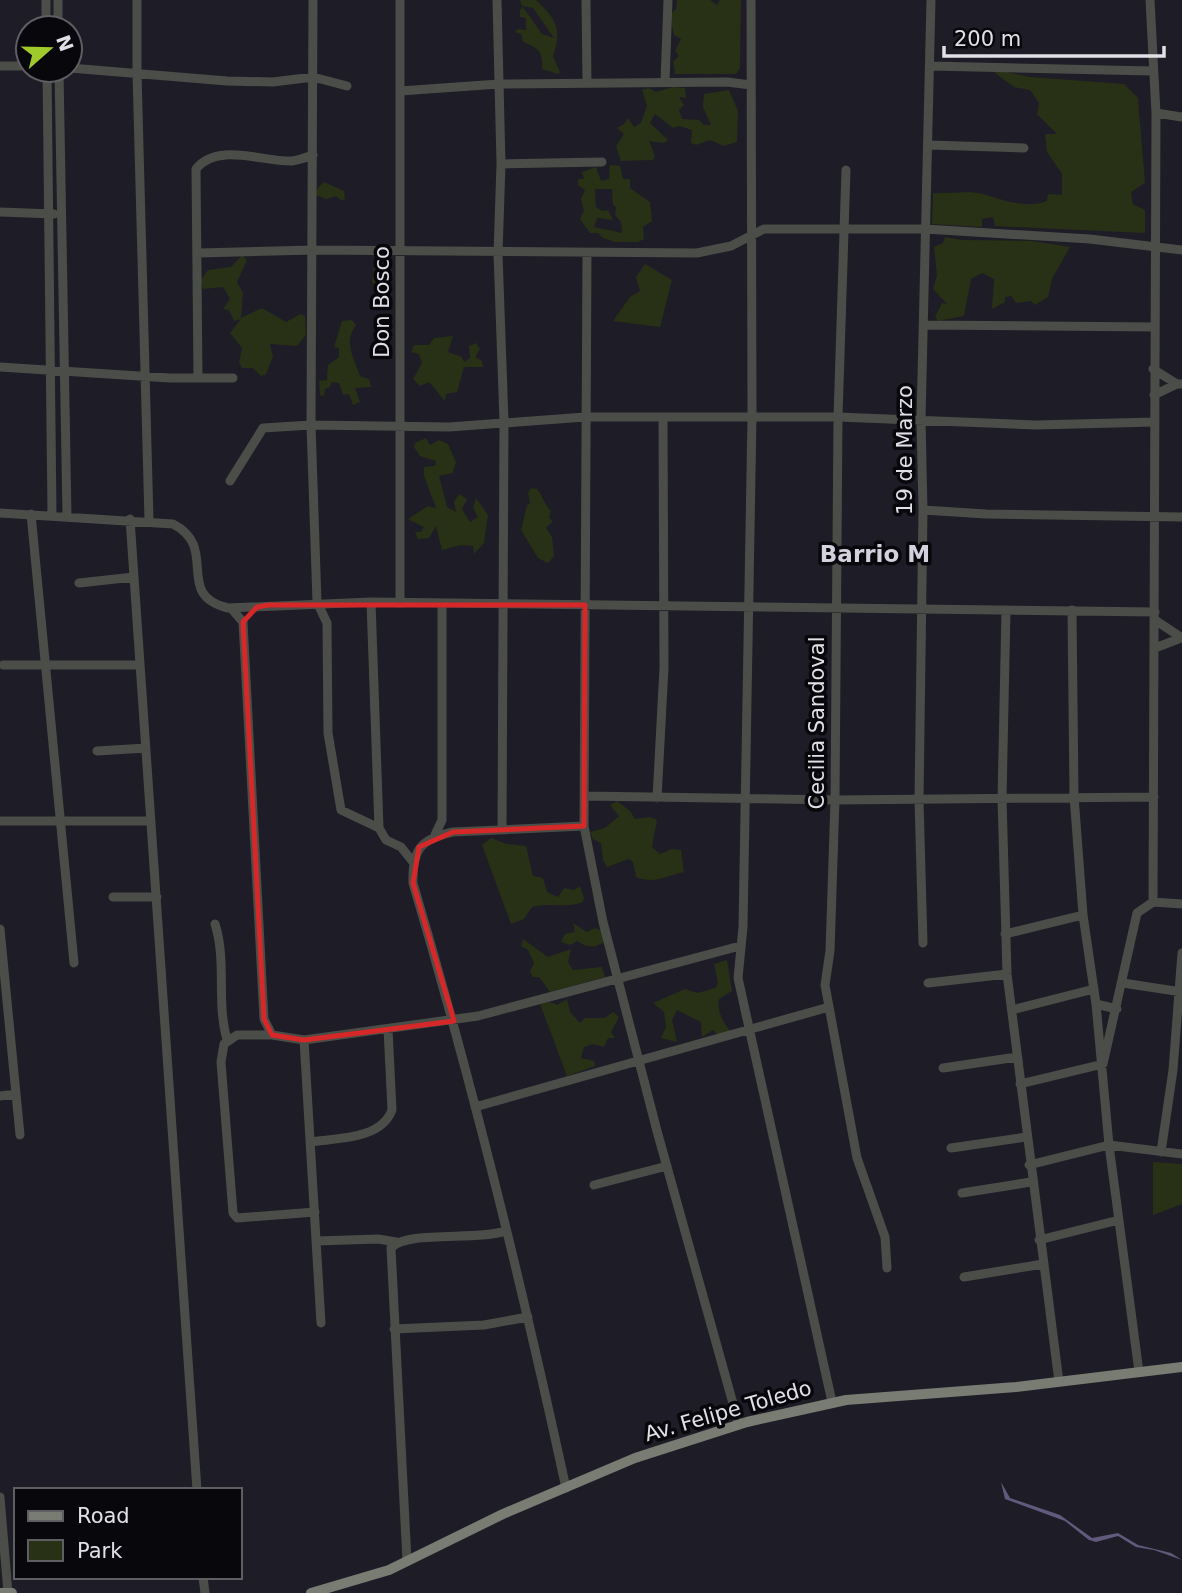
<svg xmlns="http://www.w3.org/2000/svg" width="1182" height="1593" viewBox="0 0 1182 1593" font-family="'DejaVu Sans',sans-serif">
<style>
.green{fill:#283116;fill-rule:evenodd}
.water{fill:#615a7d}
.lines{fill:none;stroke-linecap:round;stroke-linejoin:round}
.minor{stroke:#4b4d48;stroke-width:9}
.major{stroke:#787c72;stroke-width:10}
.marked{fill:none;stroke:#d62828;stroke-width:5;stroke-linejoin:round}
.labels{text-anchor:middle;dominant-baseline:central;stroke-width:7;stroke-linejoin:round;paint-order:stroke}
.street-label{font-size:21px;fill:#e2e0e7;stroke:#08070b}
.neighbourhood-label{font-size:23px;font-weight:bold;fill:#d4d1df;stroke:#08070b}
</style>
<rect width="100%" height="100%" fill="#1e1c26"/>
<path class="green" d="M520,0h16c21,20 26,29 17,56l7,16 -2,2 -16,-5c1,-17 -3,-21 -19,-27l-2,-8 -6,-2 3,-3 8,1v-12l-6,-1v-7l3,-3 19,27 12,4 -21,-30 -11,-2z
M677,0h33l7,5 3,-5h21l-1,68 -4,6h-61l-2,-12 6,-6 -4,-5 6,-12 -7,-4 -4,-20 6,-6z
M998,70l32,7 94,7 14,14 7,85 -14,9 2,12 12,6v23l-150,-7 -2,-9 -11,2v8l-50,-3 1,-31c15,1 36,-3 50,1 20,6 42,15 64,7l1,-7 14,1v-21l-15,-22 -2,-18h12l-20,-20 2,-11 -9,-13 -16,-3 -19,-14z
M673,87l12,1 1,10 -7,-1 5,8 -5,5 3,9 17,1 5,5h7l-8,-18 1,-13 25,-4 9,21 -1,31 -13,4 -14,-6 -14,5 -5,-2 1,-13 -13,-4 -6,2 -18,-14 -5,9 18,17 -4,3 -15,-2 6,15 -2,4 -32,1 -5,-15 8,-12 -7,-6 7,-4 4,-6 6,9 7,-4 6,-17 -5,-16 7,-2 7,4z
M610,165l10,1 3,13h7v9l20,14 2,19 -9,6 1,12 -6,3h-23l-12,-4 -5,-5h-8l-10,-14 4,-8 -3,-12 4,-9 -7,-5v-6h6l-2,-7 14,-5 5,14 8,-2zM595,189h17l1,16 3,2 -1,8 6,7 1,11 -28,-6 3,-9 16,2 -5,-10 -6,1 -6,-4z
M324,182l20,9 1,8 -3,2 -6,-5 -10,3 -10,-4 1,-6z
M945,237l17,3 70,1 38,6 -18,32 -4,18 -13,8 -4,-4 -15,2 -5,-7 -6,1v5l-13,7 2,-30 -12,-6 -11,6 -7,37 -26,5 -3,-4 7,-14 5,1 -14,-15 4,-13 -3,-29 9,-4z
M242,255l5,5 -10,22 6,11 -2,25 21,-10 24,14 15,-8 4,2 1,19 -9,11 -27,-2 3,13 -7,17 -5,2 -8,-8h-11l-3,-6 3,-14 -12,-15 11,-14 -7,2 -5,-11 -6,-1 7,-10 -7,-12 -20,2 -3,-8 8,-11 23,-3z
M381,264l12,10 -3,13 -6,4 -12,-9 2,-15z
M645,264l27,16 -12,47 -47,-6 17,-24 10,-6 -4,-14z
M352,320l4,5c-13,18 -2,32 4,51l9,3 2,8 -16,1 5,14 -7,3 -4,-11 -6,1 -4,-12 -8,-1 -1,5 -5,2 -1,7 -4,-1 -1,-14 8,-1 1,-15 11,-8v-9l-5,-1 8,-26z
M453,336l-5,16 14,5 2,5 6,-4 -1,-12 7,-3 4,6 -5,8 7,4 1,6h-19l-7,25 -11,2 -1,7 -16,-19 -9,4 -7,-7 9,-16 -3,-9 -8,-2 3,-7h15l5,-7z
M426,438l4,7 9,-5 9,4 8,18 -3,11 -14,3 8,31 9,5 -2,-10 5,-8 8,5 -5,10 8,13 8,-5 -5,-9 3,-10 12,17 -4,28 -10,11 -1,-8 -12,-1 -19,5 -6,-24 -7,12 -11,1 -3,-7h6l3,-5 -16,-8 20,-13 8,2 -12,-32v-9l11,-1 1,-5 -16,-5 -6,-9 1,-4z
M531,488l6,1c6,7 7,15 14,22l-2,7 4,3 -7,7 6,9 2,19 -6,7 -10,-5 -17,-28 6,-25 3,-2 -2,-10z
M617,801l13,10 5,8 15,-2 7,3 -5,27 8,7 12,-5 9,1 3,22c-16,3 -30,13 -48,5l-3,-15 -4,-3 -22,8 -4,-7 -2,-17 -8,-4 -3,-7 15,-4 14,-12 -9,-11z
M491,838l16,6 19,2 7,30 10,2 4,14 11,5 6,-9 10,2 6,-4 4,12 -1,4c-19,7 -34,0 -51,5l-8,12 -13,5 -29,-79z
M573,923l14,9 8,-4 6,2 3,12c-10,7 -18,5 -27,-1l-6,4 -10,-3 4,-8 10,-2z
M523,939l25,18 23,-8 -3,13 5,8 29,-3 3,10 -55,15 -11,-15h-6l-3,-6 4,-8 -6,-13 -7,-4z
M727,960l5,31 -13,8c-2,12 4,24 12,33l-11,5 -7,-7 -11,7 -1,-15 -24,-12 -5,10 5,22 -16,-4 5,-11 -2,-15 -11,-9 32,-14 12,4 19,-5 2,-6 -4,-18z
M567,999l3,13 10,11 5,-5h20l8,-6 6,5 -8,15 4,6h-7l-4,9 -11,-3 -9,3 -3,11 13,3 1,5 -28,10 -27,-72 10,-2 7,3z
M1153,1162l29,2v40l-29,11z"/>
<path class="water" d="M1001,1482l9,16 50,17 32,23 26,-5 20,12 33,8 11,7 -28,-10 -18,-3 -18,-11 -22,6 -7,-2 -24,-19 -60,-22z"/>
<g class="lines">
<path class="minor" d="M46,0v28
M58,0v28
M137,0v73l12,447
M400,0v603
M497,0l4,164 -3,90 6,167 -2,408
M586,0l1,83
M751,0l1,417 -9,510 -5,51 94,424
M1150,0l6,113 26,4
M0,66h28
M931,66l221,5
M70,68l157,13 46,1 40,-5 34,9
M47,70l5,445
M59,70l8,446
M665,82l3,-82
M400,91l99,-7 228,-2 24,3
M929,145l95,3
M501,164l101,-2
M846,170l-8,247 -3,383 -5,151 -5,34 32,173 28,79 2,31
M0,212l54,2
M199,253l115,-3 383,3 34,-7 33,-17h161l165,10 92,11
M924,325l231,2
M0,367l170,11h63
M1153,369l24,15h5
M198,378l-2,-209c21,-27 67,-7 96,-8 7,-1 15,-4 21,-6
M1154,395l23,-11
M230,481l33,-53 48,-3 2,-425
M923,510l63,4 196,3
M0,513l173,11c47,24 0,71 55,84l143,-6 784,10
M31,514l43,449
M130,519l67,971
M79,583l55,-6
M371,602l8,226
M231,608l12,14 21,397 8,16
M1006,610l-4,189 5,175 52,408
M1072,610l2,186 9,119 13,89 13,141 30,227
M1155,620l27,18
M1155,648l26,-10
M3,665h137
M97,751l49,-3
M585,796l250,4 319,-3
M657,798l7,-130 -1,-251
M0,821h151
M584,826l19,96 54,209 82,294
M435,835l7,-15v-217
M413,862l-12,-15 -15,-7 -7,-12 -38,-18 -13,-77 -1,-110 -10,-21 -6,-177 138,2 136,-10h253l198,8 119,-3
M113,897h44
M1153,902l3,-789
M215,924c12,37 1,78 12,116
M0,929l20,206
M1005,934l78,-19
M923,943l-4,-143 4,-290 -2,-91 10,-419
M928,983l79,-9
M1123,983l59,9
M1096,1004l21,5
M1012,1010l82,-21
M304,1040l17,283
M943,1068l74,-11
M1020,1084l83,-20 34,-151 16,-11 29,2
M0,1096l16,-2
M475,1107l354,-100
M310,1142c26,-4 71,-2 82,-32l-4,-81
M951,1148l75,-11
M1161,1152l12,-82 9,-117
M1029,1165l80,-20 73,9
M594,1185l73,-19
M962,1193l69,-11
M315,1212l-78,6 -4,-5 -12,-151 3,-18 13,-9h35l32,5 174,-24 262,-70
M1039,1240l80,-20
M317,1241l61,-2 18,3
M964,1277l79,-13
M394,1329l90,-4 44,-8
M566,1488c-44,-203 -94,-406 -153,-605 -1,-33 7,-44 40,-51l131,-6 3,-572
M0,1497l8,96
M407,1561l-16,-313c14,-18 88,-7 114,-17
M203,1577l2,16"/>
<path class="major" d="M0,1593h12
M311,1593l78,-23 114,-56 132,-56 112,-36 99,-22 170,-13 166,-20"/>
</g>
<path class="marked" d="M269,605h316l-1,221 -131,6 -34,15 -6,36 41,138 -150,19 -32,-5 -8,-16 -21,-397 14,-15z"/>
<g class="labels">
<g class="street-label">
<text transform="translate(382 302) rotate(-90)">Don Bosco</text>
<text transform="translate(905 450) rotate(-90)">19 de Marzo</text>
<text transform="translate(817 723) rotate(-90)">Cecilia Sandoval</text>
<text transform="translate(728 1411) rotate(-16)">Av. Felipe Toledo</text>
</g>
<g class="neighbourhood-label">
<text x="875" y="554">Barrio M</text>
</g>
</g>
<rect x="14" y="1488" width="228" height="91" fill="#08070b" stroke="#5f5e63" stroke-width="2"/>
<rect x="28" y="1511" width="35" height="10" fill="#787c72" stroke="#5f5e63" stroke-width="2"/>
<text x="77" y="1523" font-size="21" fill="#e2e0e7">Road</text>
<rect x="28" y="1540" width="35" height="21" fill="#283116" stroke="#5f5e63" stroke-width="2"/>
<text x="77" y="1558" font-size="21" fill="#e2e0e7">Park</text>
<g transform="translate(49 49) rotate(70)"><circle r="33" fill="#08070b" stroke="#5f5e63" stroke-width="2"/>
<path d="M0-5L12 26L0 18L-12 26Z" fill="#a0c92b"/>
<text y="-10" font-size="19" font-weight="bold" text-anchor="middle" fill="#e2e0e7">N</text>
</g>
<path d="M944 46v10h220v-10" fill="none" stroke="#e2e0e7" stroke-width="3.5"/>
<text x="954" y="46" font-size="21" fill="#e2e0e7" stroke="#08070b" stroke-width="5" paint-order="stroke">200 m</text>
</svg>
